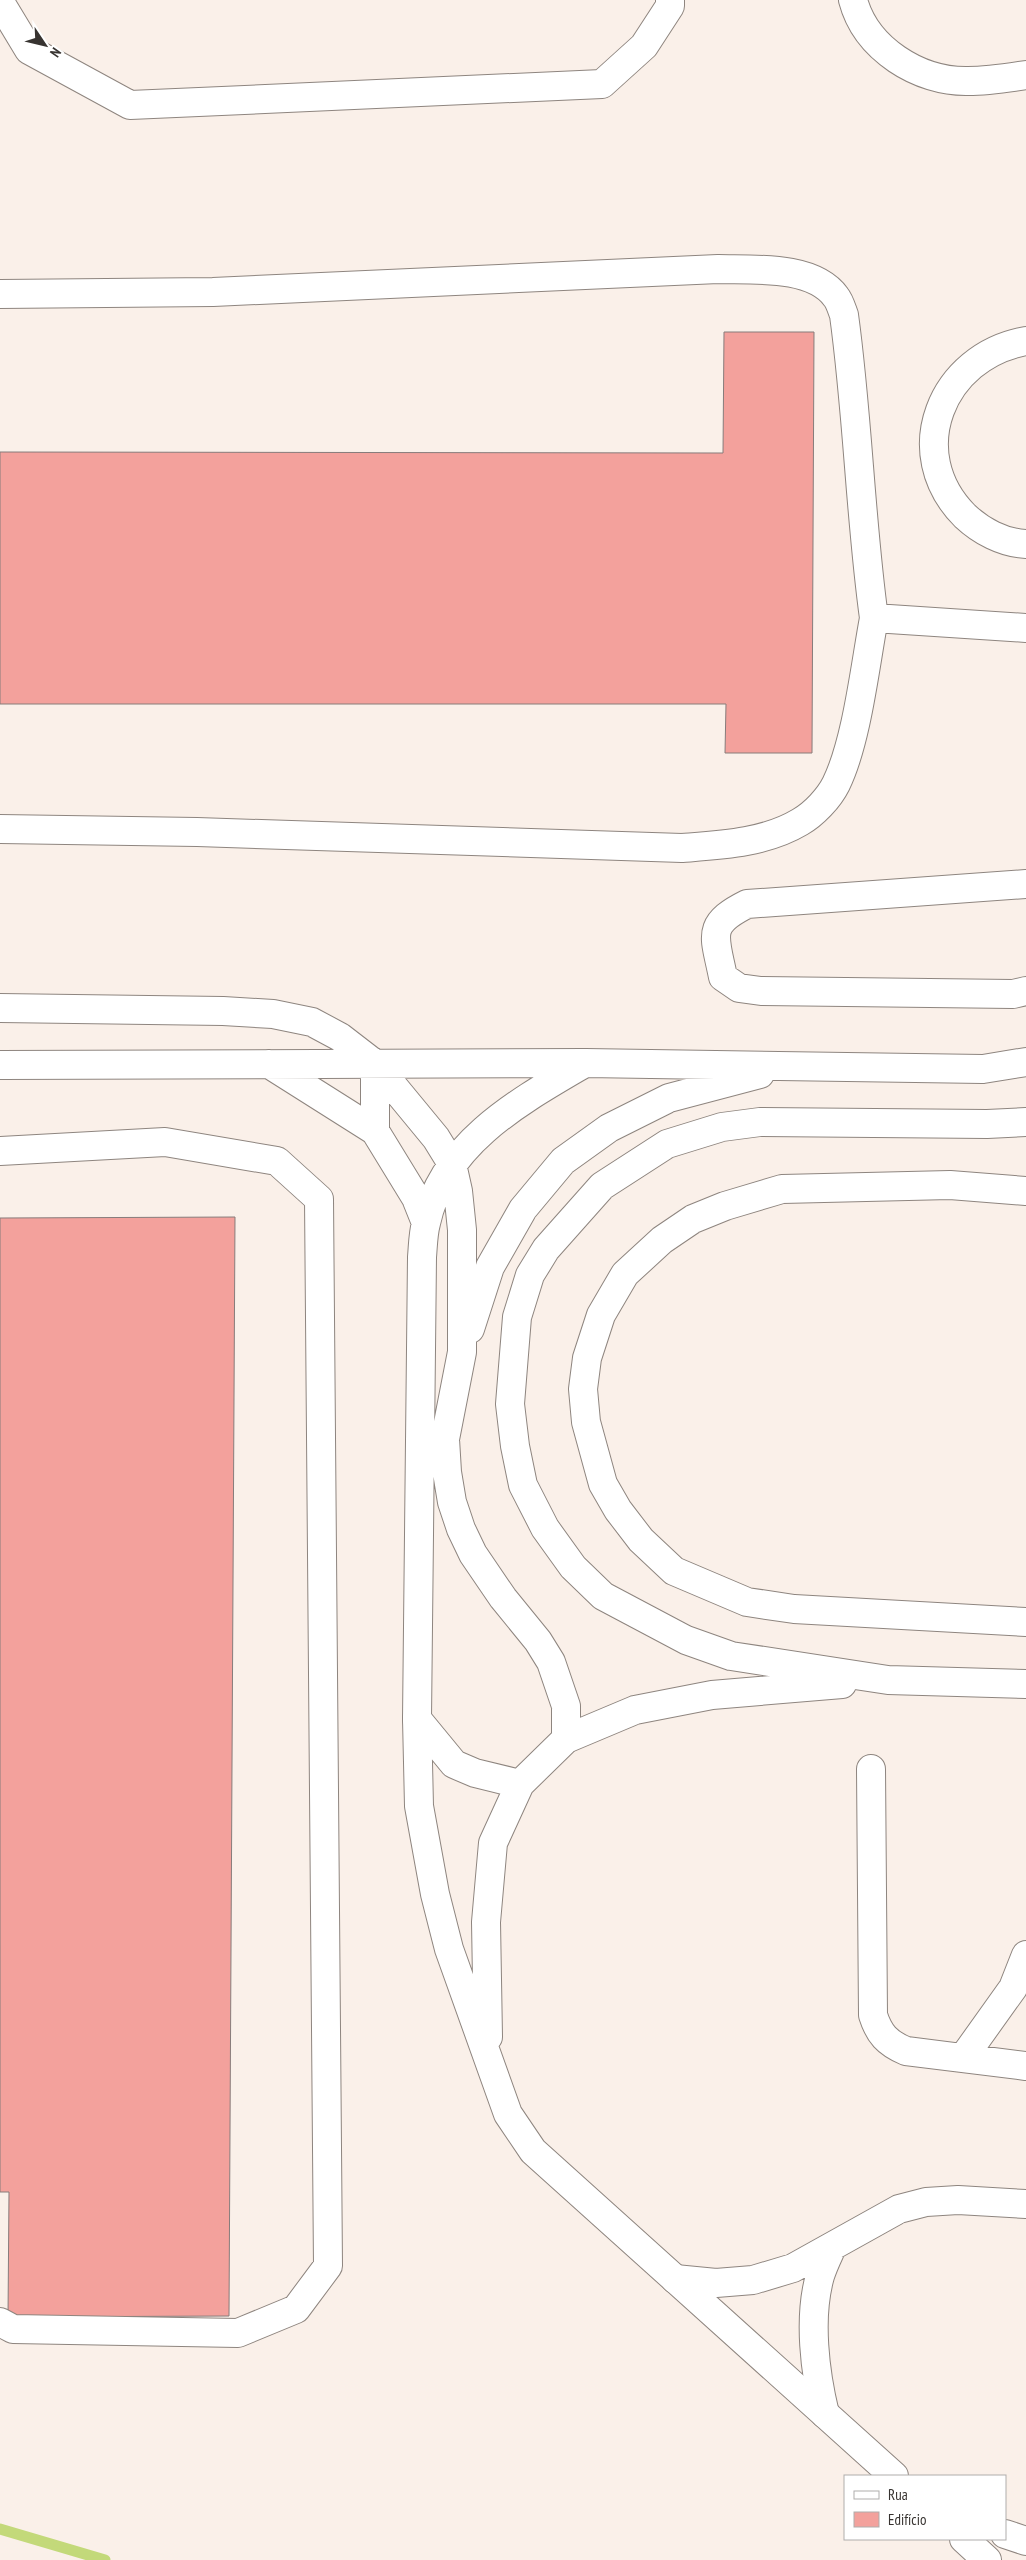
<svg xmlns="http://www.w3.org/2000/svg" width="1026" height="2560" viewBox="0 0 1026 2560" font-family="'PT Sans Narrow',sans-serif">
<style>
.lines{fill:none;stroke-linecap:round;stroke-linejoin:round}
.stream{stroke:#c3d97a;stroke-width:11}
.building{fill:#f3a19c;stroke:#877c7b}
.minor-casing{stroke:#8e857f;stroke-width:30}
.major-casing{stroke:#8e857f;stroke-width:30}
.minor{stroke:#fff;stroke-width:28}
.major{stroke:#fff;stroke-width:28}
</style>
<rect width="100%" height="100%" fill="#faf0e9"/>
<g class="lines">
<path class="stream" d="M0,2529l105,31"/>
</g>
<path class="building" d="M724,332h90l-2,421h-87l1,-49h-726v-252l723,1z
M235,1217l-6,1099 -221,1 1,-125h-9v-974z"/>
<g class="lines">
<defs>
<path id="minor" d="M853,0c13,49 66,82 115,81 19,0 39,-3 58,-6
M0,2l29,48 101,55 472,-21 42,-38 26,-40v-6
M0,294l213,-2 505,-23c35,1 95,-4 118,28 4,5 6,13 8,18 14,101 16,202 30,303l152,10
M1026,341c-85,15 -124,112 -61,175 16,15 38,27 61,28
M0,829l197,3 485,16c39,-3 83,-5 118,-26 14,-8 29,-24 36,-38 21,-43 29,-118 38,-166
M1026,884l-279,20c-42,21 -32,32 -24,73l16,11 22,3 252,3 13,-3
M0,1008l223,3 50,3 39,8 28,15 35,27 61,74 16,26 6,27 4,39v122l-17,87 2,33 5,30 9,27 12,25 30,44 35,43 13,21 15,44v33
M269,1064l106,67
M375,1064v67l41,67 10,25
M0,1065l586,-2 397,6 43,-7
M0,1151l165,-9 112,19 42,38 9,1067 -32,43 -58,24 -225,-4 -13,-7
M470,1329l20,-62 33,-58 40,-48 46,-33 60,-30 91,-24
M417,1719l5,-462c1,-11 1,-23 4,-34 17,-80 94,-122 159,-160
M871,1769l2,246c6,19 14,28 33,36l120,15
M963,2058l50,-70 13,-33
M675,2279l41,4 37,-3 40,-12 106,-59 27,-7 32,-2 68,4
M825,2414c-10,-41 -17,-96 -5,-138 3,-10 8,-20 12,-29"/>
<path id="major" d="M1026,1122l-39,2 -227,-2 -38,5 -55,17 -65,42 -56,63 -16,26 -13,42 -7,87 5,42 8,39 22,43 28,39 30,29 83,44 45,16 157,24 138,4
M1026,1191l-76,-6 -168,4 -57,17 -32,13 -31,21 -37,34 -24,41 -14,43 -4,31 3,33 17,62 15,26 23,30 33,31 73,31 47,7 232,13
M417,1719l2,87 16,88 14,55 59,165 25,37 361,325
M417,1719l37,45 21,9 45,11
M488,2037l-2,-115 7,-79 27,-59 46,-45 69,-29 77,-15 130,-11
M1005,2534l21,7
M964,2539l23,21"/>
</defs>
<use href="#minor" class="minor-casing"/>
<use href="#major" class="major-casing"/>
<use href="#minor" class="minor"/>
<use href="#major" class="major"/>
</g>
<rect x="844" y="2475" width="162" height="65" fill="#ffffff" stroke="#afadac"/>
<rect x="854" y="2491" width="25" height="8" fill="#ffffff" stroke="#afadac"/>
<text x="888" y="2500" font-size="15" fill="#373330">Rua</text>
<rect x="854" y="2512" width="25" height="15" fill="#f3a19c" stroke="#afadac"/>
<text x="888" y="2525" font-size="15" fill="#373330">Edifício</text>
<g transform="translate(45 45) rotate(125)" stroke="#ffffff" stroke-width="4" paint-order="stroke">
<path d="M0-4L9 19L0 12L-9 19Z" fill="#373330"/>
<text y="-8" font-size="14" font-weight="bold" text-anchor="middle" fill="#373330">N</text>
</g>
</svg>
